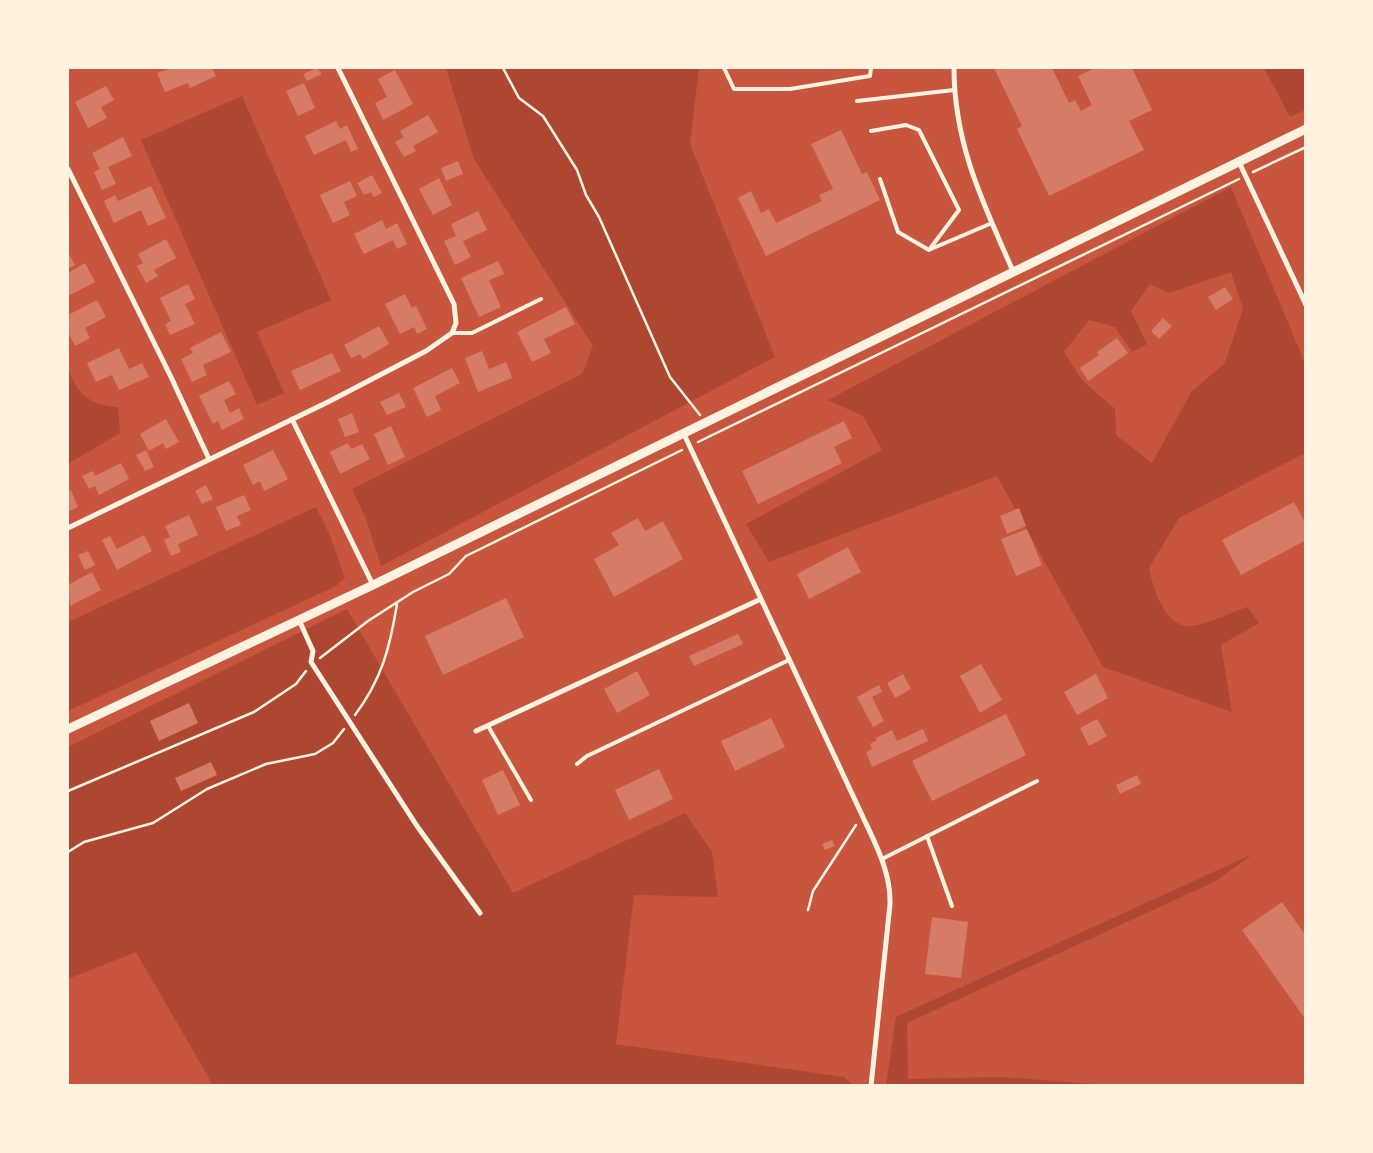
<svg xmlns="http://www.w3.org/2000/svg" width="1373" height="1153" viewBox="0 0 1373 1153" font-family="Quicksand,sans-serif">
<style>
.green{fill:#ae4732;fill-rule:evenodd}
.building{fill:#d67c66}
.lines{fill:none;stroke-linecap:round;stroke-linejoin:round}
.path{stroke:#fff3e0;stroke-width:2.5}
.service{stroke:#fff3e0;stroke-width:4}
.minor{stroke:#fff3e0;stroke-width:5}
.tertiary{stroke:#fff3e0;stroke-width:9}
</style>
<rect width="100%" height="100%" fill="#c8553d"/>
<path class="green" d="M446,68h253l-9,76 85,213 -394,209 -15,-47 -14,-30 230,-115 11,-28 -119,-187z
M1264,68h41v42l-15,7z
M242,96l89,204 -74,32 27,61 -27,12 -116,-265z
M1231,187l74,176v90l-126,65 -30,50c4,20 16,61 43,58 16,-2 40,-14 55,-19l12,16 -38,22 11,67 -129,-45 -106,-191 -228,86 -23,-38 136,-74 -19,-34 -35,-16zM1231,272l12,37 -18,54 -33,28 -40,72 -36,-28 -1,-26 -33,-29 -18,-28 25,-32 26,7 17,25 15,-8 -16,-33 19,-27 19,9z
M68,369c9,25 23,37 50,38l2,26 -52,31z
M316,507l13,26 16,45 -9,8 -268,125v-89z
M347,609l166,284 172,-80 27,39 6,45 -84,-2 -18,149 228,33 9,8h-640l-77,-133 -68,27v-232z
M1253,854l-37,27 -309,142 1,56 94,-2 103,8h-219l10,-68z"/>
<path class="building" d="M171,68h41l4,8 -26,12 -2,-5 -23,9 -8,-19z
M317,68l5,6 -15,7 -4,-7z
M994,68h58l17,35 6,-3 6,11 11,-6 -14,-29 17,-8h37l20,42 -23,11 15,29 -95,46 -32,-67 5,-3z
M395,70l18,34 -30,16 -8,-17 12,-6 -9,-18z
M304,83l11,25 -17,8 -12,-25z
M106,86l8,14 -13,7 6,11 -19,10 -13,-26z
M428,115l10,17 -25,14 3,5 -12,6 -9,-15 9,-5 -4,-6z
M336,121l4,8 7,-4 11,24 -7,3 -5,-12 -32,15 -9,-19z
M841,130l21,44 5,-2 13,28 -114,56 -28,-58 13,-7 10,22 8,-4 7,14 46,-22 -3,-6 14,-6 -22,-45z
M123,137l9,19 -24,11 8,17 -14,6 -8,-18 6,-3 -8,-16z
M458,161l5,13 -17,7 -5,-13z
M372,175l10,18 -8,4 -3,-5 -7,3 -7,-12z
M439,178l13,27 -19,10 -14,-26z
M350,181l7,15 -13,6 6,13 -17,8 -13,-28z
M151,186l15,32 -18,8 -7,-16 -27,13 -10,-22 11,-6 3,6z
M478,211l9,19 -24,11 8,16 -16,8 -11,-24 12,-5 -5,-12z
M382,220l4,9 11,-6 10,21 -10,5 -4,-9 -29,14 -10,-20z
M166,239l10,19 -22,12 4,6 -12,7 -9,-17 6,-3 -5,-9z
M68,252l7,13 -7,4z
M498,261l6,13 -15,6 12,27 -22,10 -18,-39z
M85,263l10,19 -27,14v-23z
M188,284l7,15 -10,5 10,20 -25,11 -5,-11 6,-3 -11,-23z
M1225,287l8,12 -17,11 -8,-13z
M405,294l7,14 4,-2 11,23 -10,5 -3,-7 -14,7 -15,-30z
M97,300l9,17 -21,11 5,10 -15,8 -7,-14v-17z
M566,307l9,17 -31,15 7,14 -19,9 -15,-30z
M1163,318l9,8 -13,13 -8,-8z
M379,326l10,18 -26,15 -3,-5 -9,4 -7,-13z
M221,332l10,20 -28,13 4,10 -15,7 -11,-23 12,-6 -3,-5z
M1117,338l11,15 -40,28 -8,-13 19,-13 -2,-3z
M119,348l10,21 13,-6 7,14 -30,13 -7,-15 -16,7 -9,-19z
M482,351l7,18 17,-7 6,16 -34,14 -13,-34z
M332,353l9,18 -41,19 -9,-19z
M452,368l8,15 -25,13 6,14 -14,7 -14,-29z
M229,381l7,13 -12,6 6,13 9,-5 5,11 -22,11 -4,-9 -5,3 -14,-28z
M399,393l7,14 -19,8 -7,-13z
M352,413l7,19 -14,5 -7,-18z
M166,419l13,23 -13,7 -3,-6 -14,8 -9,-17z
M844,421l8,17 -18,9 8,16 -84,41 -16,-33z
M391,426l14,31 -17,8 -14,-31z
M348,443l3,6 11,-5 8,15 -30,15 -10,-22z
M146,450l8,17 -9,4 -9,-16z
M273,450l15,29 -24,12 -4,-10 -7,4 -10,-20z
M121,463l8,16 -30,16 -4,-9 -6,3 -7,-13 11,-5 2,5z
M206,485l7,14 -11,5 -7,-13z
M71,490l7,17 -10,5v-20z
M244,495l7,15 -14,6 4,9 -15,6 -10,-24z
M1294,502l12,22v16l-65,35 -19,-35z
M1019,508l7,18 -19,8 -7,-18z
M189,515l9,20 -20,9 3,8 -10,4 -7,-16 6,-3 -5,-11z
M638,518l7,13 18,-10 20,38 -69,38 -20,-38 25,-14 -8,-12z
M1027,529l15,36 -26,11 -15,-37z
M144,535l8,16 -35,19 -15,-30 8,-4 7,13z
M848,547l13,25 -52,27 -12,-25z
M88,551l7,14 -10,5 -7,-15z
M92,572l9,18 -31,16 -2,-21z
M506,598l18,39 -81,38 -18,-39z
M738,634l5,10 -49,22 -5,-10z
M981,664l21,36 -22,13 -20,-37z
M637,671l13,24 -33,18 -13,-24z
M903,674l8,15 -16,9 -8,-15z
M1096,674l12,24 -31,17 -13,-23z
M879,685l3,7 -10,5 12,24 -11,6 -16,-30z
M189,703l9,20 -39,18 -9,-20z
M1006,714l20,41 -94,46 -20,-40z
M771,718l14,29 -50,24 -14,-30z
M1097,719l10,17 -18,10 -9,-18z
M923,729l5,12 -56,26 -6,-15 6,-3 -2,-5 7,-4 -1,-2 16,-8 5,11z
M211,762l6,13 -36,16 -6,-13z
M659,769l14,30 -44,21 -14,-30z
M503,770l17,35 -22,10 -16,-35z
M1137,775l4,9 -21,10 -4,-9z
M832,840l3,6 -10,4 -3,-6z
M1282,902l24,34v84l-64,-90z
M932,917l36,5 -7,56 -36,-4z"/>
<g class="lines">
<path class="path" d="M503,68l16,30 24,18 34,54 9,25 13,22 71,160 30,38
M1253,172l53,-25
M698,442l541,-263
M320,658l48,-37 45,-29 36,-18 17,-18 216,-106
M355,715c27,-36 35,-68 42,-111
M68,791l186,-79 42,-28 10,-13
M68,852l16,-10 69,-19 54,-34 59,-25 49,-10 18,-11 11,-14
M808,910l5,-19 43,-66"/>
<path class="service" d="M724,68l10,21h56l80,-13 1,-8
M857,101l97,-11
M871,131l35,-6 13,5 40,80 -30,40
M880,179l18,53 31,18
M931,249l61,-26
M452,333h20l69,-34
M488,726l43,74
M577,764l10,-8 202,-96
M927,836l25,70
M882,859l155,-78"/>
<path class="minor" d="M954,68c0,76 29,135 59,203
M1239,162l67,143
M68,169l103,208 38,82
M292,419l81,166
M683,432l179,383c13,28 29,57 28,89l-19,182
M68,528l260,-126 98,-51 26,-18 4,-10 -2,-19 -116,-236
M299,620l14,31 -2,11 106,164 63,87
M476,731l285,-132"/>
<path class="tertiary" d="M68,729l305,-144 933,-456"/>
</g>
<rect width="1373" height="1153" fill="none" stroke="#fff3e0" stroke-width="138"/>
</svg>
